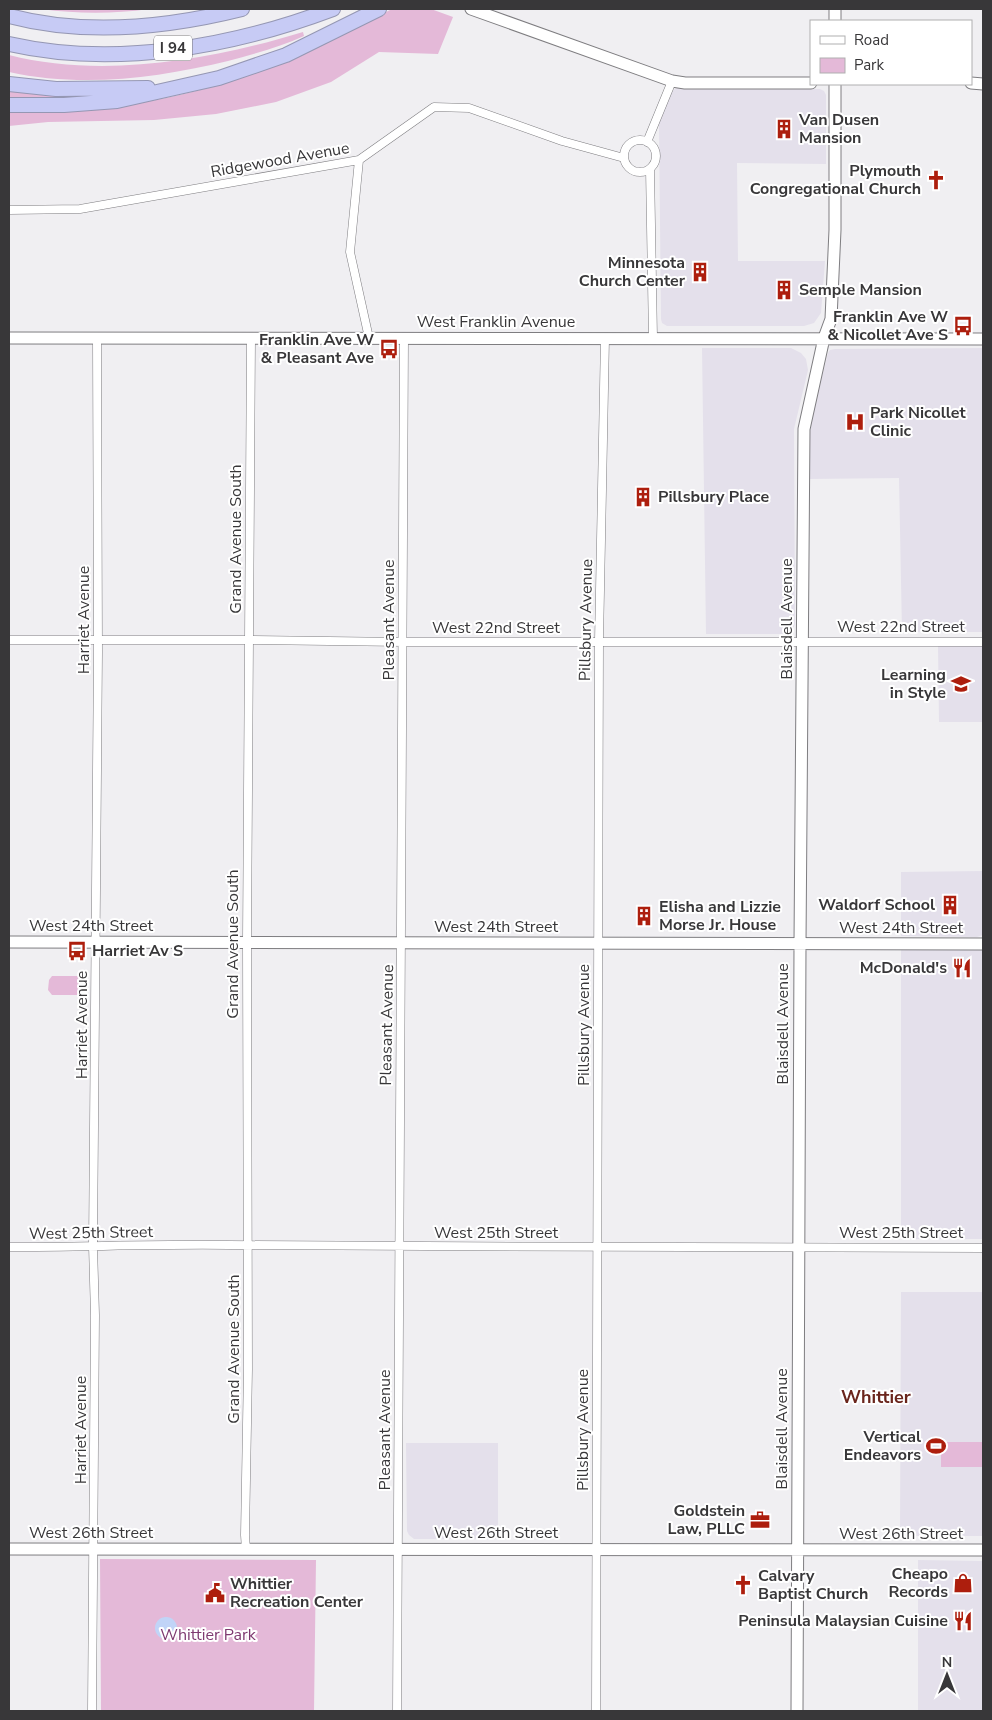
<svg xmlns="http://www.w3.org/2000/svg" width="992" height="1720" viewBox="0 0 992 1720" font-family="'Nunito Sans',sans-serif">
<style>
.built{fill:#e4e0eb}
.green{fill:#e4b9d8}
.water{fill:#c1d4f7}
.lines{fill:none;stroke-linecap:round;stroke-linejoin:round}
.street-casing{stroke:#7e7d80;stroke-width:9}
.secondary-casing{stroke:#7e7d80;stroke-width:13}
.highway-casing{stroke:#9597b3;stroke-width:16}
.street{stroke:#fff;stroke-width:8}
.secondary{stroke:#fff;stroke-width:11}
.highway{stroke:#c7cbf5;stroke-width:14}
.labels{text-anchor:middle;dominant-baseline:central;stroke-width:4;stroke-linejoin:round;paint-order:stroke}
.shield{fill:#fff;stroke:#747374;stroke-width:1}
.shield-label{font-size:15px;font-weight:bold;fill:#383739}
.poi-label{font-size:16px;font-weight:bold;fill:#383739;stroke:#fff;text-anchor:end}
.street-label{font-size:16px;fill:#383739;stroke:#fff}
.park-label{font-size:16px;fill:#7e3970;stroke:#fff}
.neighbourhood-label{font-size:18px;font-weight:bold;fill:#6a251c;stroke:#fff}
</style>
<rect width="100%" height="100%" fill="#f0eff2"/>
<path class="built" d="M677,88l143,1 4,2 2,4v69l-89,-1 1,98h87l-4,52 -7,10 -10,3h-137l-5,-3 -1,-4 -2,-194 2,-14 12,-21z
M702,348h89l10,5 5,6 2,11 -14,59 1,195 -2,5 -5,5h-82z
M983,348v284h-81l-3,-154 -90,1 1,-48 3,-18 15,-60 2,-3 5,-1z
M938,646h45v76h-44z
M983,871v64l-6,2 -76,-1v-64z
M901,949l82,1v289h-82z
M901,1292h82v244h-83z
M406,1443h92v96h-84l-5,-4 -2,-4z
M918,1560l65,1v150h-65z"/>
<path class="green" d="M41,9h108c-36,5 -71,5 -108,0z
M392,9h39l22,8 -15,37 -59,-2 -48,30 -55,20 -60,12 -62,6 -106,2 -39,4v-16c30,-1 61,0 91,-2 36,-3 73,-11 108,-20 64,-17 125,-49 184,-79z
M303,32l1,4c-24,11 -50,18 -76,25 -70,17 -147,27 -219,11v-17c93,24 203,5 294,-23z
M9,89l79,6 1,4 -80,1z
M52,976h28l-1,19h-27l-4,-5 1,-10z
M941,1442h42v25h-42z
M100,1559l216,1 -2,151h-213z"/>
<path class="water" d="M155 1628a11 11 0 1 1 22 0a11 11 0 1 1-22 0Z"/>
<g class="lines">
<defs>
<path id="street" d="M624 156a16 16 0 1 1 32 0a16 16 0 1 1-32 0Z
M647,142l25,-61
M359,160l-9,92 19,86
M650,169l3,169
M9,210l71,-1 279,-49 75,-53 35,1 93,33 62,17
M9,640h240l154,2h580
M9,1247c73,0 147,-3 220,-2 251,3 503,1 754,3
M246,1550l-1,-15 3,-166 -1,-427 4,-604
M92,1711l3,-396 -2,-69 5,-594 -1,-314
M397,1711l7,-1373
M596,1711l3,-1070 6,-303"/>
<path id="secondary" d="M471,9l201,72 13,2h126
M835,9v12
M971,83l12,1
M9,338l974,1
M9,942l974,2
M9,1549l974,1
M797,1711l3,-767 4,-515 20,-91 7,-19 4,-89v-146"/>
<path id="highway" d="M9,16c76,20 157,12 233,-7
M9,44c106,24 223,3 324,-35
M9,84l47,5 92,-1
M9,105h55l53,-4 102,-23 67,-23 93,-46"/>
</defs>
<use href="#street" class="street-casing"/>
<use href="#secondary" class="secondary-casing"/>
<use href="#highway" class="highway-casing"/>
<use href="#street" class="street"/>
<use href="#secondary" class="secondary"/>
<use href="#highway" class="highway"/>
</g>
<defs>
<symbol id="building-bare" viewBox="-9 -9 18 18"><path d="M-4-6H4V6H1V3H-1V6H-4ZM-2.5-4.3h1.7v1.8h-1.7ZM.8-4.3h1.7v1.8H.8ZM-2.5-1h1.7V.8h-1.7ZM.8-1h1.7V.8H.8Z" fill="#ad1e0d" stroke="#fff" stroke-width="2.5" paint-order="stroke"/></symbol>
<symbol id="church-bare" viewBox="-9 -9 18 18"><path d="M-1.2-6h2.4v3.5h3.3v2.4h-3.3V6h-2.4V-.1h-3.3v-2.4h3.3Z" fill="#ad1e0d" stroke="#fff" stroke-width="2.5" paint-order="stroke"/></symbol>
<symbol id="bus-bare" viewBox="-9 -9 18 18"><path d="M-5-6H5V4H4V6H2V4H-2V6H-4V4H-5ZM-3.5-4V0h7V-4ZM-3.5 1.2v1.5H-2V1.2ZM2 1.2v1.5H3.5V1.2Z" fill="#ad1e0d" stroke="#fff" stroke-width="2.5" paint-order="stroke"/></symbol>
<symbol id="hospital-bare" viewBox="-9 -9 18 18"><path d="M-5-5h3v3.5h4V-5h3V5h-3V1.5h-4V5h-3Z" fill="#ad1e0d" stroke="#fff" stroke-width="2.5" paint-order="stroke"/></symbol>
<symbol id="school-bare" viewBox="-9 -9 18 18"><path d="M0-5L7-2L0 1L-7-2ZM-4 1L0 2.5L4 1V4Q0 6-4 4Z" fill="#ad1e0d" stroke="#fff" stroke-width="2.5" paint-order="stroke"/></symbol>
<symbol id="restaurant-bare" viewBox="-9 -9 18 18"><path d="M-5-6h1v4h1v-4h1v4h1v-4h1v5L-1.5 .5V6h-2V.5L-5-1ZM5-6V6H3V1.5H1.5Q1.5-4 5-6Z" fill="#ad1e0d" stroke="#fff" stroke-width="2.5" paint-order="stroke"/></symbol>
<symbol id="stadium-bare" viewBox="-9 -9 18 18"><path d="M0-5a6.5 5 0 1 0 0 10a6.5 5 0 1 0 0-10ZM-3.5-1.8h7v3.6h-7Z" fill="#ad1e0d" stroke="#fff" stroke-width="2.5" paint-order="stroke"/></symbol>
<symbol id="office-bare" viewBox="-9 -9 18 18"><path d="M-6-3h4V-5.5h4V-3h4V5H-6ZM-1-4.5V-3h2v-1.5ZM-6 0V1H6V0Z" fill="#ad1e0d" stroke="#fff" stroke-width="2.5" paint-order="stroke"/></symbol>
<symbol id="shop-bare" viewBox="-9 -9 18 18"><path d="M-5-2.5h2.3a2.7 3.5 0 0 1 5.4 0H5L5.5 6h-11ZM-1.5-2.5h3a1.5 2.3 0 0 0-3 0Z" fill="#ad1e0d" stroke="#fff" stroke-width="2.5" paint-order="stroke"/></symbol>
<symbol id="civic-bare" viewBox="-9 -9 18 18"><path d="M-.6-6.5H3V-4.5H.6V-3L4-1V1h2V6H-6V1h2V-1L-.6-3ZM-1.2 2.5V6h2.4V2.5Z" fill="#ad1e0d" stroke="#fff" stroke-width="2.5" paint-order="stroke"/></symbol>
</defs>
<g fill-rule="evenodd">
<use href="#building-bare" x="770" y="115" width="28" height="28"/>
<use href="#church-bare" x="922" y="166" width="28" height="28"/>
<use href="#building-bare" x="686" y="258" width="28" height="28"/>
<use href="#building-bare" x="770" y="276" width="28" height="28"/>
<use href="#bus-bare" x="949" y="312" width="28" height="28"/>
<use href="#bus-bare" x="375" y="335" width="28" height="28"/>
<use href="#hospital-bare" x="841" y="408" width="28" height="28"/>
<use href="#building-bare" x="629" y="483" width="28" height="28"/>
<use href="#school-bare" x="947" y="670" width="28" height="28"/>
<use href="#building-bare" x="936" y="891" width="28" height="28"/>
<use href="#building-bare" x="630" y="902" width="28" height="28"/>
<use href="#bus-bare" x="63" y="937" width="28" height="28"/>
<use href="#restaurant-bare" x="948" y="954" width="28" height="28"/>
<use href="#stadium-bare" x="922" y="1432" width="28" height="28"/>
<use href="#office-bare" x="746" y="1506" width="28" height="28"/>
<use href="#shop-bare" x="949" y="1569" width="28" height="28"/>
<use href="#church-bare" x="729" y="1571" width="28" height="28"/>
<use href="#civic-bare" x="201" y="1579" width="28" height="28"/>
<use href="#restaurant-bare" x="949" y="1607" width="28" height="28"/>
</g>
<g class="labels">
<rect class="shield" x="154" y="35.5" width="38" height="25" rx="4"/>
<g class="shield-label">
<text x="173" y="48">I 94</text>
</g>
<g class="poi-label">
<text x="799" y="120" text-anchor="start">Van Dusen<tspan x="799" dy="18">Mansion</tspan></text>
<text x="921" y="171">Plymouth<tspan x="921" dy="18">Congregational Church</tspan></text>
<text x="685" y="263">Minnesota<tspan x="685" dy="18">Church Center</tspan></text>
<text x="799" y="290" text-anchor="start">Semple Mansion</text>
<text x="948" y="317">Franklin Ave W<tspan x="948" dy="18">&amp; Nicollet Ave S</tspan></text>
<text x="374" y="340">Franklin Ave W<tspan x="374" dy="18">&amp; Pleasant Ave</tspan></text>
<text x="870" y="413" text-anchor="start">Park Nicollet<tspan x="870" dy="18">Clinic</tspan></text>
<text x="658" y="497" text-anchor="start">Pillsbury Place</text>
<text x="946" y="675">Learning<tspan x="946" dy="18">in Style</tspan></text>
<text x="935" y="905">Waldorf School</text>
<text x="659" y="907" text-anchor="start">Elisha and Lizzie<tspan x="659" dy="18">Morse Jr. House</tspan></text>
<text x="92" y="951" text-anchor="start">Harriet Av S</text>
<text x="947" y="968">McDonald's</text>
<text x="921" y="1437">Vertical<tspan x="921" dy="18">Endeavors</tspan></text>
<text x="745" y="1511">Goldstein<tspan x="745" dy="18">Law, PLLC</tspan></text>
<text x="948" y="1574">Cheapo<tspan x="948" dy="18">Records</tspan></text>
<text x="758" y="1576" text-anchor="start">Calvary<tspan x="758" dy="18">Baptist Church</tspan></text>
<text x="230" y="1584" text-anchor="start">Whittier<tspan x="230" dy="18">Recreation Center</tspan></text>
<text x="948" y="1621">Peninsula Malaysian Cuisine</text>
</g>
<g class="street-label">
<text transform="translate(280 160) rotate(-10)">Ridgewood Avenue</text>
<text x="496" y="322">West Franklin Avenue</text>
<text transform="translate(236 539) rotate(-90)">Grand Avenue South</text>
<text transform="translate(787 619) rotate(-90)">Blaisdell Avenue</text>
<text transform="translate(84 620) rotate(-90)">Harriet Avenue</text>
<text transform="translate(389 620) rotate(-90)">Pleasant Avenue</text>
<text transform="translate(586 620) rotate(-89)">Pillsbury Avenue</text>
<text x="901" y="627">West 22nd Street</text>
<text x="496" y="628">West 22nd Street</text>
<text x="91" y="926">West 24th Street</text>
<text x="496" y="927">West 24th Street</text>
<text x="901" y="928">West 24th Street</text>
<text transform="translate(233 944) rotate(-90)">Grand Avenue South</text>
<text transform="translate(783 1024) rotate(-90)">Blaisdell Avenue</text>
<text transform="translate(82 1025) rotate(-90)">Harriet Avenue</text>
<text transform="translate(387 1025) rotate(-89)">Pleasant Avenue</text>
<text transform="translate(584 1025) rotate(-90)">Pillsbury Avenue</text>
<text transform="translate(91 1233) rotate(-1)">West 25th Street</text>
<text x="496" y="1233">West 25th Street</text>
<text x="901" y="1233">West 25th Street</text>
<text transform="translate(234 1349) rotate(-90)">Grand Avenue South</text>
<text transform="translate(782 1429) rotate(-90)">Blaisdell Avenue</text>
<text transform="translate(81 1430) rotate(-90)">Harriet Avenue</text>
<text transform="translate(385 1430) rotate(-90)">Pleasant Avenue</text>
<text transform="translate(583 1430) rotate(-90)">Pillsbury Avenue</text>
<text x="91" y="1533">West 26th Street</text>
<text x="496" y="1533">West 26th Street</text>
<text x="901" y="1534">West 26th Street</text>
</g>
<g class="park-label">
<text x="208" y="1635">Whittier Park</text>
</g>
<g class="neighbourhood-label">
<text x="876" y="1397">Whittier</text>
</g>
</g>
<rect width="992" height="1720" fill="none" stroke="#383739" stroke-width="20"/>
<rect x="810" y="20" width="162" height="65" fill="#ffffff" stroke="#afafb0"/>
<rect x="820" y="36" width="25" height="8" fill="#ffffff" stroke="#afafb0"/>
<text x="854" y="45" font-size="15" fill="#383739">Road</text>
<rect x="820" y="58" width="25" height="15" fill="#e4b9d8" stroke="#afafb0"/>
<text x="854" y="70" font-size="15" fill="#383739">Park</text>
<g transform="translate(947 1675)" stroke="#ffffff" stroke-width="4" paint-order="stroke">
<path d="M0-4L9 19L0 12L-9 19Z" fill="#383739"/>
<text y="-8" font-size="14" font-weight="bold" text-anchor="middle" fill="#383739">N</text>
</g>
</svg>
